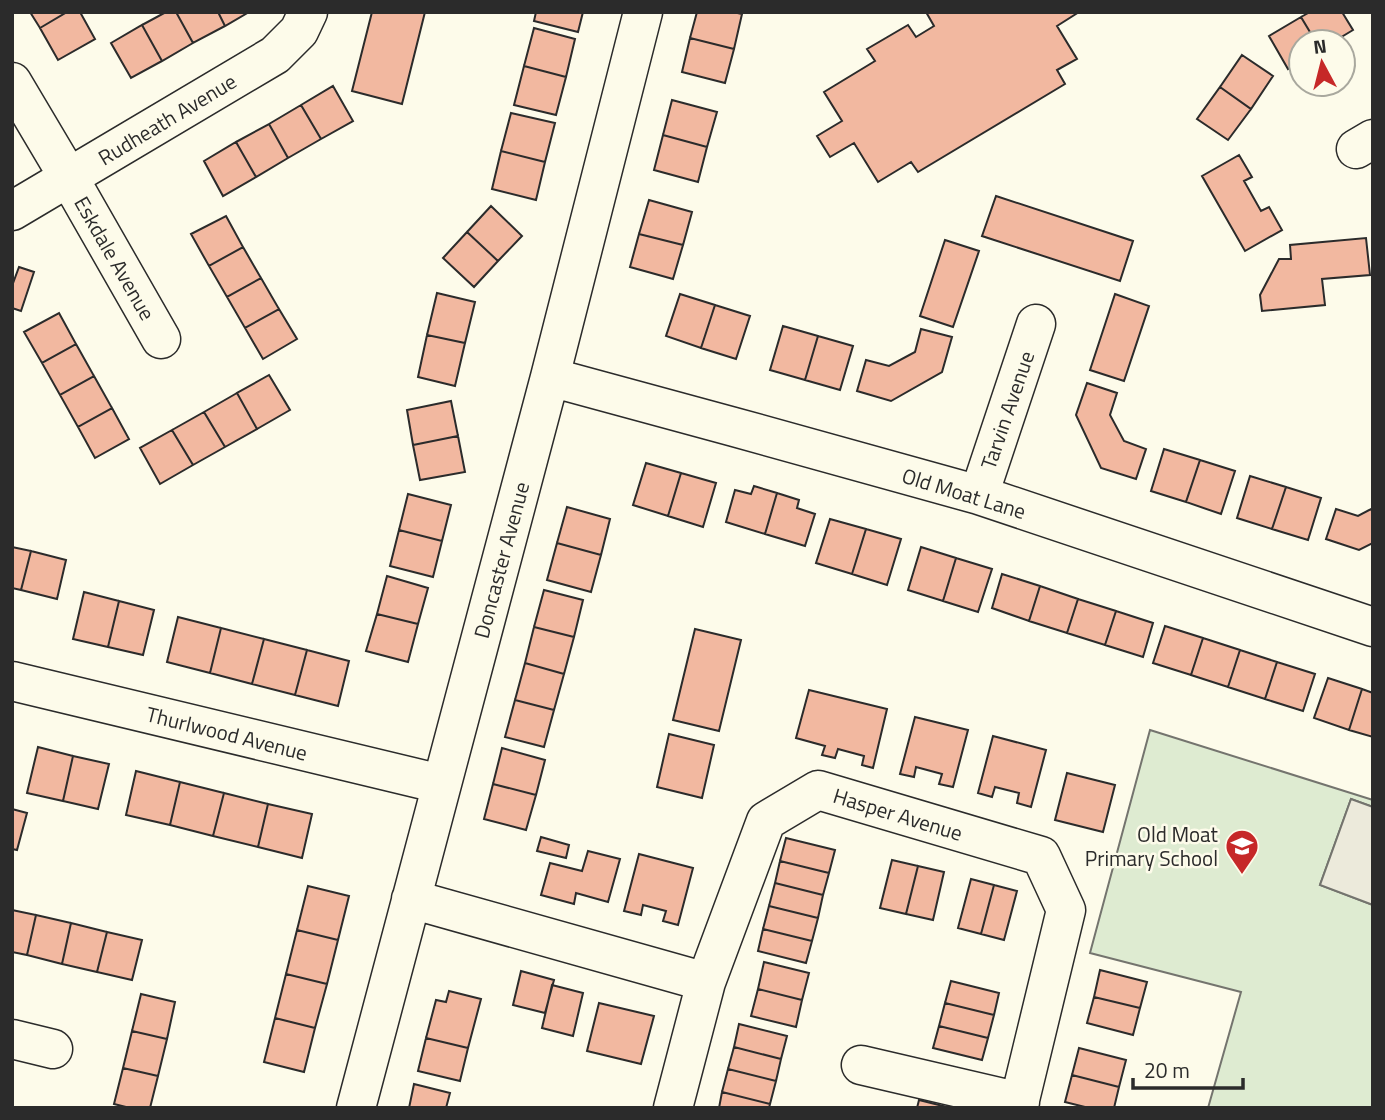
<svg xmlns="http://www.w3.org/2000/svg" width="1385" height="1120" viewBox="0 0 1385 1120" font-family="'Titillium Web',sans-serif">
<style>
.green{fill:#deebd1;stroke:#74746e;stroke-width:2}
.parking{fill:#eceadb;stroke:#74746e;stroke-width:2}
.building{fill:#f2b8a0;stroke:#2b2b2b;stroke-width:2}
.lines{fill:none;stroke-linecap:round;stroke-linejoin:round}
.minor-casing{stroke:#2b2b2b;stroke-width:41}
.minor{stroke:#fdfbea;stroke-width:38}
.labels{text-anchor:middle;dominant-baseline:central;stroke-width:5;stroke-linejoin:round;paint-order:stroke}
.street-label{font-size:21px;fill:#2b2b2b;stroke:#fdfbea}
.poi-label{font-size:21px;fill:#2b2b2b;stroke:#fdfbea;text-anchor:end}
</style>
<rect width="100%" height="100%" fill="#fdfbea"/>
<path class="green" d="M1150,730l223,70v7l-22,-8 -31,86 53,20v203h-165l33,-116 -151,-39z"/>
<path class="parking" d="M1351,799l22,8v98l-53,-20z"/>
<path class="building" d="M30,12h37l-27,16z
M67,12h13l15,27 -37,21 -18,-32z
M166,12h10l17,31 -31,18 -20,-36z
M176,12h42l7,14 -32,17z
M218,12h31l-24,14z
M372,12h53l-23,92 -50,-13z
M536,12h47l-5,20 -44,-11z
M697,12h36l9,2 -8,35 -44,-11z
M926,12h153l-22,14 20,33 -20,11 8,14 -147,88 -7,-10 -33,20 -24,-39 -24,14 -13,-21 25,-15 -18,-29 51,-31 -8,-12 41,-24 8,12 18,-11z
M1310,12h32l11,18 -20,12h-17l-15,-25z
M1301,17l15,25h-15v19l-13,8 -19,-33z
M142,25l20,36 -31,17 -20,-35z
M534,28l41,11 -9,38 -42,-11z
M690,38l44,11 -9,34 -43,-11z
M1242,55l31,21 -22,33 -31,-22z
M524,66l42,11 -10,38 -42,-10z
M333,86l20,35 -32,18 -20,-34z
M1220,87l31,22 -23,31 -31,-21z
M672,100l45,12 -10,35 -44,-12z
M301,105l20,34 -33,19 -19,-34z
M511,113l44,10 -10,39 -44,-11z
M269,124l19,34 -32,19 -20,-35z
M663,135l44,12 -9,35 -44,-12z
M236,142l20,35 -33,19 -19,-35z
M501,151l44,11 -9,38 -44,-11z
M1239,155l13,22 -8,4 17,30 8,-4 13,23 -37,21 -43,-75z
M996,196l137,45 -13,40 -138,-45z
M649,200l43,12 -9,33 -44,-11z
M491,206l31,30 -24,25 -31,-29z
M226,216l17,31 -34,19 -18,-32z
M467,232l31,29 -24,26 -31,-29z
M639,234l44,11 -10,34 -43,-12z
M1366,238l4,37 -48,4 3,26 -63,6 -2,-16 19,-36h12l-1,-14z
M945,240l34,11 -26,76 -33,-11z
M243,247l18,31 -34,19 -18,-31z
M19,267l15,5 -13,39 -9,-3v-22z
M261,278l18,31 -34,19 -18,-31z
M437,293l38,9 -10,41 -38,-8z
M680,294l35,11 -14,43 -35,-12z
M1115,294l34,12 -25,75 -34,-11z
M715,305l35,11 -14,43 -35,-11z
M279,309l18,30 -34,20 -18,-31z
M59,313l17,31 -34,19 -18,-31z
M783,326l35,10 -13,44 -35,-10z
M921,329l31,8 -10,35 -51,29 -34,-10 9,-31 23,6 26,-14z
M427,335l38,8 -10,43 -37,-9z
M818,336l35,10 -13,44 -35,-10z
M76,344l18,32 -34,19 -18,-32z
M269,375l21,35 -33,19 -20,-36z
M94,376l18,32 -34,19 -18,-32z
M1087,383l30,10 -7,22 14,26 22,8 -10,30 -35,-11 -25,-53z
M237,393l20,36 -32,18 -21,-35z
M451,401l7,35 -45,9 -6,-35z
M112,408l17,31 -34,19 -17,-31z
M204,412l21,35 -32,18 -21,-35z
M172,430l21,35 -33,19 -20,-36z
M458,436l7,36 -45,8 -7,-35z
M1164,449l36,11 -14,42 -35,-11z
M1200,460l35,11 -14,43 -35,-12z
M646,463l35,10 -13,43 -35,-11z
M681,473l35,10 -13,44 -35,-11z
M1250,476l36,11 -14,42 -35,-11z
M754,486l23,7 -12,41 -39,-12 9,-32 16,4z
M1286,487l35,11 -13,42 -36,-11z
M777,493l22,7 -2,8 18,6 -10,32 -40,-12z
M408,494l43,11 -9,36 -43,-11z
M567,507l43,12 -9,36 -44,-12z
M1336,509l22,7 13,-7 2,4v30l-14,7 -33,-11z
M830,519l36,10 -14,45 -36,-11z
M866,529l35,10 -14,46 -35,-11z
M399,530l43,11 -9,36 -43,-11z
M557,543l44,12 -10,37 -44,-12z
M12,547l19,4 -10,39 -9,-2z
M921,547l35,11 -13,43 -35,-11z
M31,551l35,9 -9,39 -36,-9z
M956,558l36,11 -14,43 -35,-11z
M1002,574l38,12 -11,35 -37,-13z
M387,576l41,12 -10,36 -41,-10z
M1040,586l38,13 -11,34 -38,-12z
M544,590l39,10 -9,37 -40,-10z
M84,592l35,9 -11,46 -35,-8z
M1078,599l38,12 -11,34 -38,-12z
M119,601l35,9 -11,45 -35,-8z
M1116,611l37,12 -10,34 -38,-12z
M377,614l41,10 -10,38 -42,-11z
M178,617l43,11 -11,45 -43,-11z
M1165,626l38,12 -12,37 -38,-12z
M534,627l40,10 -10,37 -39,-11z
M221,628l43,11 -12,45 -42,-11z
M695,629l46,11 -22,91 -46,-11z
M1203,638l37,12 -12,37 -37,-12z
M264,639l43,11 -12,45 -43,-11z
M307,650l42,11 -11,45 -43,-11z
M1240,650l37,12 -12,37 -37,-12z
M1277,662l38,12 -12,37 -38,-12z
M525,663l39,11 -10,36 -39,-10z
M1328,678l34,11 -13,41 -35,-12z
M1362,689l11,4v44l-24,-7z
M809,690l78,19 -14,59 -11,-3 2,-9 -26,-7 -3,9 -13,-3 3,-9 -29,-8z
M515,700l39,10 -10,37 -39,-10z
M915,717l53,13 -15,57 -14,-3 3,-10 -26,-7 -2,10 -14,-3z
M669,734l45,11 -12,53 -45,-11z
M993,736l53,14 -15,57 -14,-4 2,-10 -24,-6 -3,10 -14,-4z
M38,747l35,9 -10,45 -36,-8z
M502,748l43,12 -9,35 -43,-11z
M73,756l36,8 -11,45 -35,-8z
M136,771l44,11 -10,43 -44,-10z
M1067,773l48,12 -12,47 -48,-12z
M180,782l44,11 -11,43 -43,-11z
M493,784l43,11 -10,35 -42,-11z
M224,793l44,11 -10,43 -45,-11z
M268,804l44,10 -10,44 -44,-11z
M12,809l15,4 -10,37 -5,-1z
M541,837l28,8 -3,13 -29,-7z
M786,838l49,12 -6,23 -49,-12z
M588,851l32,8 -12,43 -32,-9 -2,11 -33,-9 9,-32 32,8z
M639,854l54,14 -15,57 -15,-4 3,-10 -23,-6 -2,10 -17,-4z
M892,860l26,6 -12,48 -26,-6z
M780,861l49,12 -6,22 -48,-12z
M918,866l26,6 -11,48 -27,-6z
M971,879l23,6 -13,49 -23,-6z
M775,883l48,12 -5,23 -49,-12z
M994,885l23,6 -13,49 -23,-6z
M308,886l41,10 -11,44 -41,-10z
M769,906l49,12 -6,23 -49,-12z
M12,910l24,5 -9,40 -15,-3z
M36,915l35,8 -9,41 -35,-9z
M71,923l36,9 -10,40 -35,-8z
M763,929l49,12 -6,22 -48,-12z
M297,930l41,10 -11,44 -41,-10z
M107,932l35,8 -10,40 -35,-8z
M764,962l45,11 -7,27 -44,-11z
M1100,970l47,12 -7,26 -46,-11z
M521,971l33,9 -9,33 -32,-8z
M286,974l41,10 -12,44 -40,-10z
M951,981l48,12 -5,22 -49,-12z
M552,985l31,8 -10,43 -31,-8z
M758,989l44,11 -6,27 -45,-11z
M449,991l32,8 -13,49 -42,-10 10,-38 10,2z
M141,994l34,8 -8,37 -35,-8z
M1094,997l46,11 -7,27 -46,-12z
M599,1003l55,13 -13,48 -54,-13z
M945,1003l49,12 -6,23 -49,-12z
M275,1018l40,10 -11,44 -40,-10z
M739,1024l48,12 -6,23 -47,-12z
M939,1026l49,12 -6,22 -49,-12z
M132,1031l35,8 -9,37 -35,-8z
M426,1038l42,10 -8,33 -42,-10z
M734,1047l47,12 -5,22 -48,-12z
M1079,1048l47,12 -7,27 -47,-12z
M123,1068l35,8 -8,32h-20l-16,-4z
M728,1069l48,12 -6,23 -48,-12z
M1072,1075l47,12 -5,21h-25l-24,-6z
M414,1084l36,9 -4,15h-37z
M722,1092l48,12 -1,4h-50z
M919,1100l32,8h-34z"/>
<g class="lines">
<defs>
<path id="minor" d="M12,82l57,96 92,161
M1356,149l17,-10
M12,211l263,-156 24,-24 9,-19
M550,377l184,50 245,68 394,132
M979,495l57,-171
M12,681l429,103
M411,899l295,83 60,-161 52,-31 223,66 25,54 -48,198
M12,1039l41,10
M861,1065l159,37
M356,1108l194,-731 93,-365
M673,1108l33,-126"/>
</defs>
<use href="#minor" class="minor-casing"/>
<use href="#minor" class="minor"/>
</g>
<defs>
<symbol id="school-pin" viewBox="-11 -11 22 30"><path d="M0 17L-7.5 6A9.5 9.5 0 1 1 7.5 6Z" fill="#c62828" stroke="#fdfbea"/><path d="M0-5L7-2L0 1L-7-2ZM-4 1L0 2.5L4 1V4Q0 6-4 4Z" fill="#fff"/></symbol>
</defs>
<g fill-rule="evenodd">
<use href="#school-pin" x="1223" y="827" width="38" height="52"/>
</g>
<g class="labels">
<g class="street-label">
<text transform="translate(167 119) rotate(-31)">Rudheath Avenue</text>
<text transform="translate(115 258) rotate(60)">Eskdale Avenue</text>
<text transform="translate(1007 410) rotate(-71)">Tarvin Avenue</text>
<text transform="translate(964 493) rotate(17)">Old Moat Lane</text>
<text transform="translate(501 560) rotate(-75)">Doncaster Avenue</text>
<text transform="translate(227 733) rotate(14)">Thurlwood Avenue</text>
<text transform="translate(898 814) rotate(17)">Hasper Avenue</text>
</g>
<g class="poi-label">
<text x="1218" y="834">Old Moat<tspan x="1218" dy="24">Primary School</tspan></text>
</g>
</g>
<rect width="1385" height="1120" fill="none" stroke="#2b2b2b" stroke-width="28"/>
<g transform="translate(1322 63) rotate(353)"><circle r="33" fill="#fdfbea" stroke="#a9a89e" stroke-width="2"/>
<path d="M0-5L12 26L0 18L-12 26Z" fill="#c62828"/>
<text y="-10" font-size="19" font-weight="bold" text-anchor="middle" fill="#2b2b2b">N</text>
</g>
<path d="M1133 1078v10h110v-10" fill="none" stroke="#2b2b2b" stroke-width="3.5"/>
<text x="1144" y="1078" font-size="21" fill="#2b2b2b" stroke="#fdfbea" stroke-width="5" paint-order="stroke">20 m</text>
</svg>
